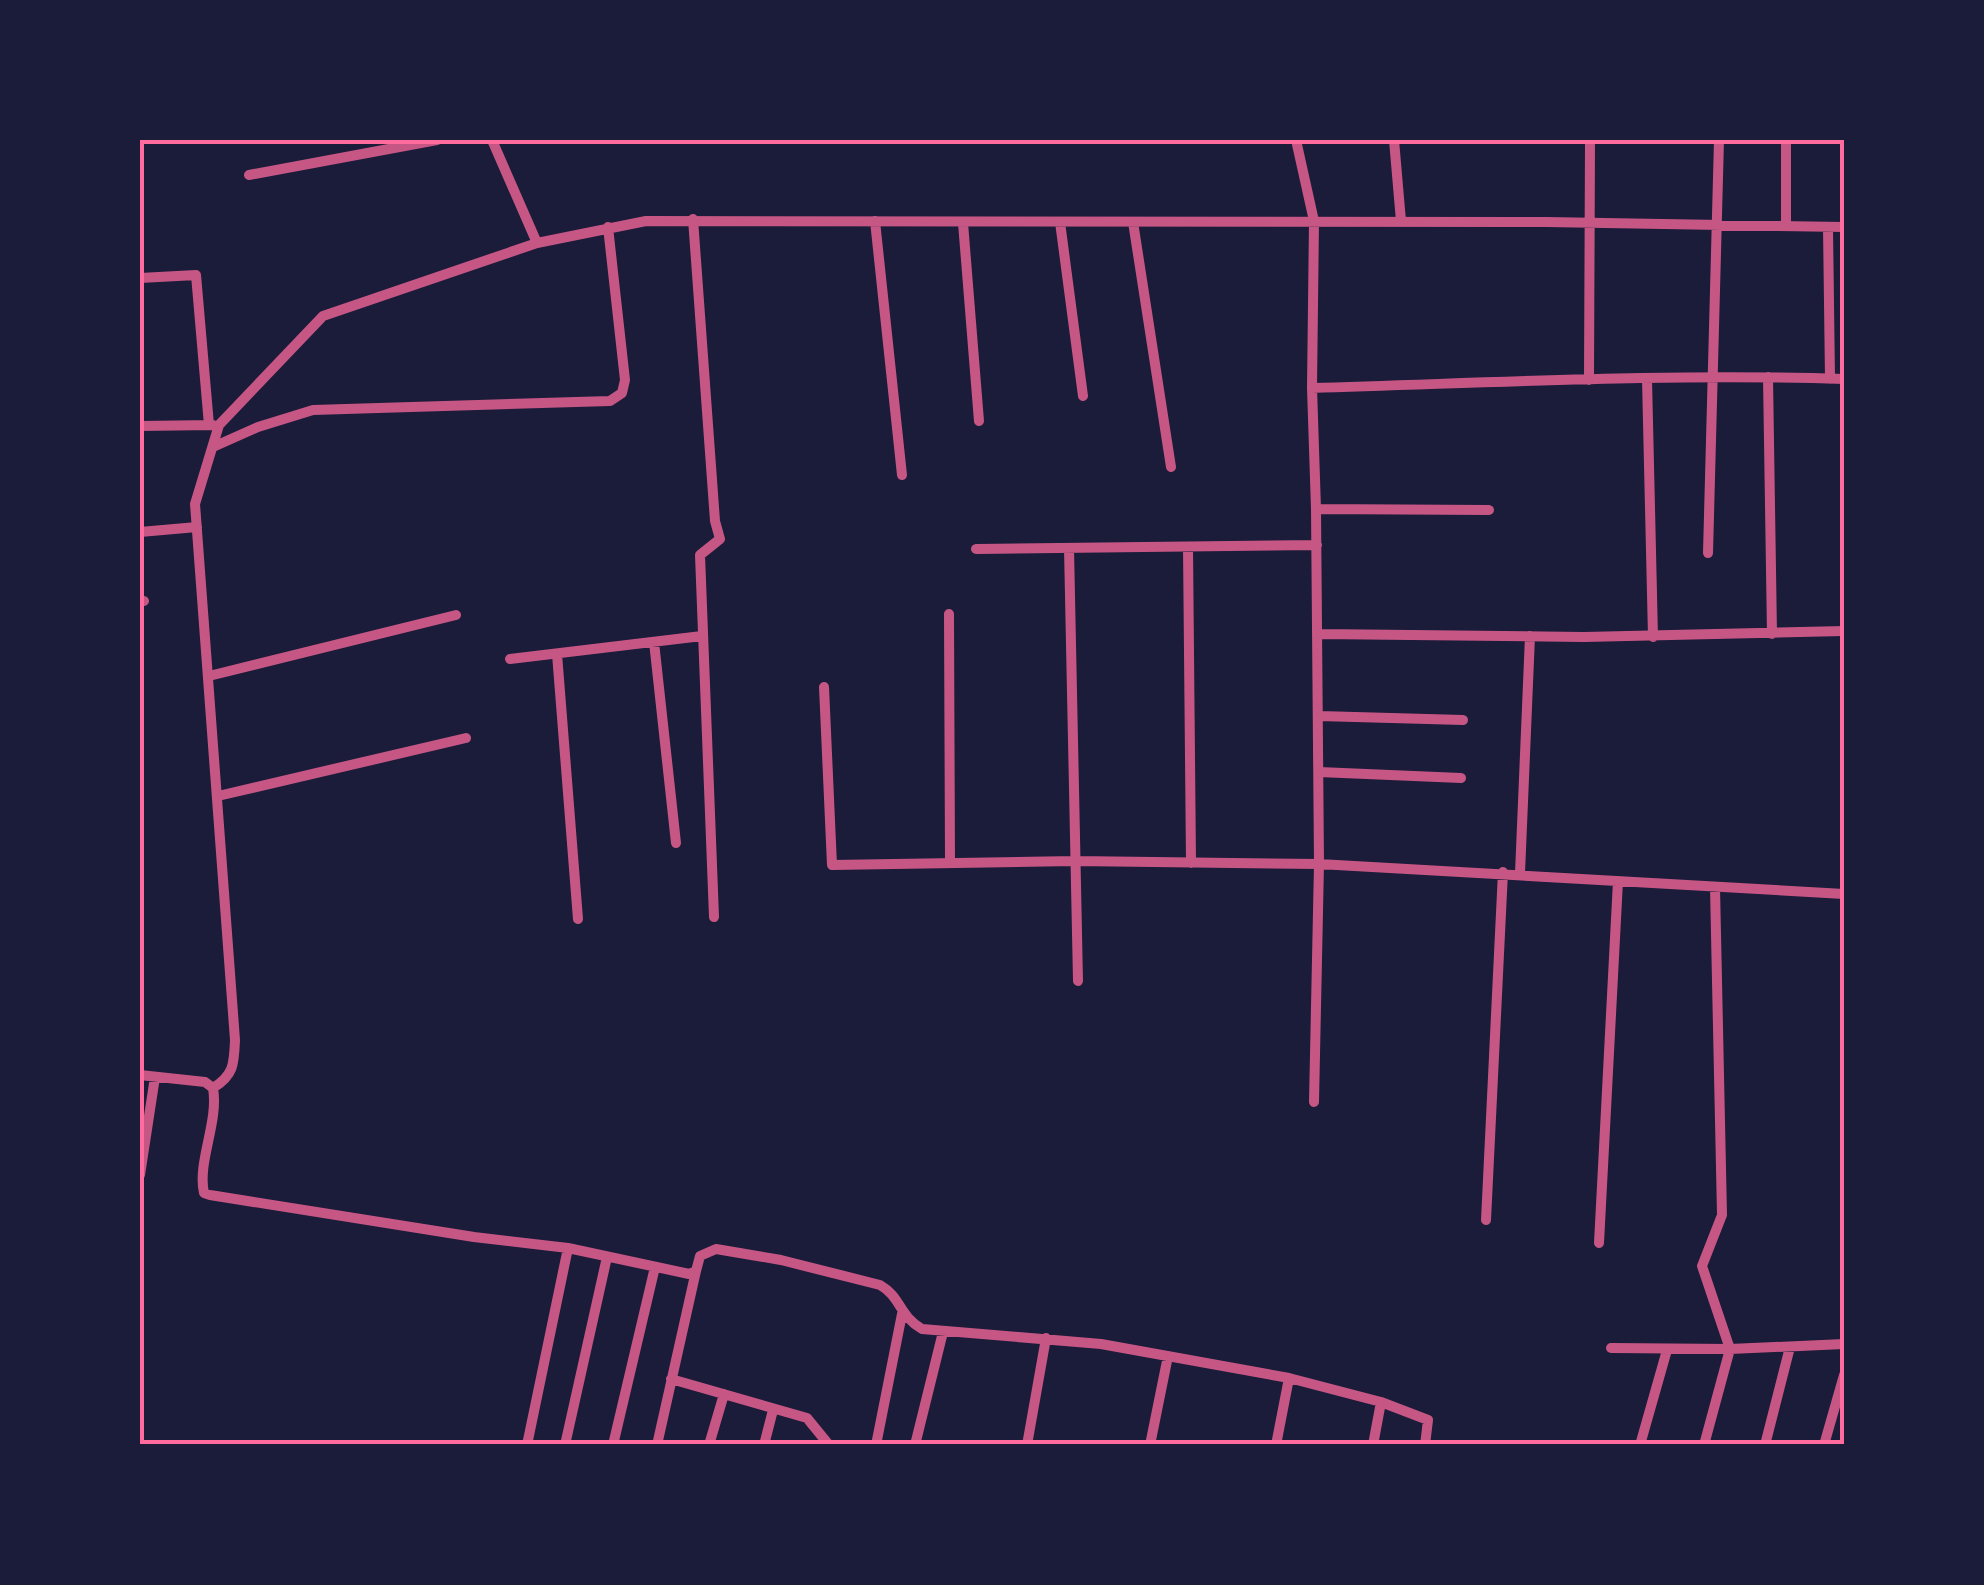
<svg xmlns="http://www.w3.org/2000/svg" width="1984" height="1585" viewBox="0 0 1984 1585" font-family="'Work Sans',sans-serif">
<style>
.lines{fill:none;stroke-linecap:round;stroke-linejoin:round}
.minor{stroke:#c65784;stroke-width:10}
.neatline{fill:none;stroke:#ff6b9d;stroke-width:4}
</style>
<rect width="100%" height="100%" fill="#1b1b3a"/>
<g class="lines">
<path class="minor" d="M492,140l45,103
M1296,140l18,81 -2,167 4,121 173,1
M1394,140l7,81
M1786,140v86
M249,175l188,-35
M693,219l22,302 5,18 -20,16 14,362
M875,221l27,254
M1060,222l23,174
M1133,222l38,245
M963,223l16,198
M1828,227l2,152
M140,278l56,-3 13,150
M1768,377l4,257
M1647,379l6,258
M1589,380l1,-240
M1312,388c177,-5 355,-15 532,-9
M140,426l73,-1
M213,447l45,-20 55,-17 297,-9 12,-8 3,-13 -17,-153
M140,532l57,-5
M1188,547l3,316
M1069,548l9,433
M976,549l341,-4
M1708,553l11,-413
M140,602l4,-1
M949,614l1,248
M1319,634l265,3 260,-6
M654,642l22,201
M557,654l21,265
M510,659l192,-23
M209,676l247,-61
M824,687l8,178 243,-4 244,3 525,30
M1319,716l144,4
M1319,772l142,6
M218,796l248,-58
M1520,873l10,-237
M140,1075l65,7 8,6c6,34 -16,74 -9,105l6,2 264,42 94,11 121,26 7,-3 4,-15 16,-7 65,11 99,25c21,12 19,31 42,44l179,15 188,34 92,24 47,18 -3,25
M213,1088c21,-13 21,-24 22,-48l-40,-536 24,-79 104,-109 214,-73 109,-22 900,1 298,5
M1314,1102l5,-238 -3,-355
M140,1175l15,-98
M1486,1220l17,-348
M1599,1243l19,-362
M1611,1348l119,1 114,-5
M671,1379l136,39 22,27
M527,1445l41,-197
M565,1445l42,-188
M613,1445l42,-178
M657,1445l39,-174
M709,1445l15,-51
M764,1445l9,-35
M876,1445l26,-131
M915,1445l28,-113
M1027,1445l19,-107
M1150,1445l18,-89
M1276,1445l13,-67
M1373,1445l8,-43
M1640,1445l27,-95
M1704,1445l26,-96 -28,-83 20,-51 -7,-328
M1765,1445l25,-98
M1824,1445l20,-70"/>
</g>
<rect width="1984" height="1585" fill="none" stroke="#1b1b3a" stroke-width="285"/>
<rect x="142" y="142" width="1700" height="1300" class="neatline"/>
</svg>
